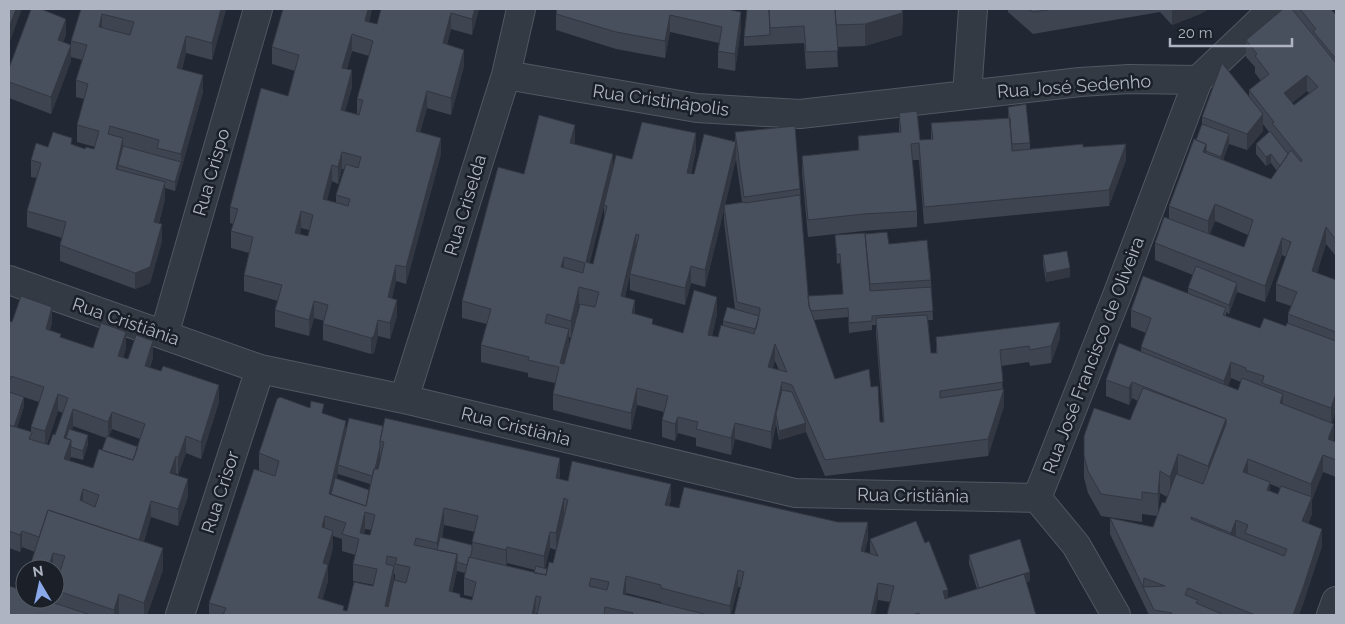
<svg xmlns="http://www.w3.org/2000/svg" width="1345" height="624" viewBox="0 0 1345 624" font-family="Raleway,sans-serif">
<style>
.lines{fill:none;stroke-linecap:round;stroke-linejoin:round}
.minor-casing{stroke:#525762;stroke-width:30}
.minor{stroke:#343a44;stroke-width:28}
.wall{fill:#3e4450;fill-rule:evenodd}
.shaded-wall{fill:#323741}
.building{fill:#484f5d;stroke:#323741;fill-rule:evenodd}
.labels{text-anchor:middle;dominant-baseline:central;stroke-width:5;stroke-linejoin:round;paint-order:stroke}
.street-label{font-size:18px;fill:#aeb4c1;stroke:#1a1f28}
</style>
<rect width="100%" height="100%" fill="#212833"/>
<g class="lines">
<defs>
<path id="minor" d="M506,75l191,33 103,6 280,-32 49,-3 69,1 75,-71
M967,95l6,-86
M9,280l251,89 144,30 391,94 242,5
M164,335l94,-326
M404,399l102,-324 15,-66
M180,615l80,-246
M1116,615l-40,-70 -39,-47 81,-205 80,-213
M1331,615l5,-14"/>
</defs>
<use href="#minor" class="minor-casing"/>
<use href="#minor" class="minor"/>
</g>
<path class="wall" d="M81,9h145l-14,51 -26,-7 -4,16 21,23 -28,99 -10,-3v11l-6,24 3,18 -12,42 -15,6 -75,-28v-16l2,-7 -35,-11v-16l10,-33 -6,-1v-17l17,-13 24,-2 13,4h9l1,-2 -18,-5v-17l7,-26 -8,-2v-17l6,-20 -11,-3v4l-20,53 -42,-16v-30l57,-33 -3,7 8,3v-4z
M372,9l-3,13 8,2 4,-14 -6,-1h104l-7,26 -21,-6 -4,15 17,22 -13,49 -24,-7 -7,24 21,22 -35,130 -10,-3 -4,17 5,18 -7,23 -12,-3 -4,17 -3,1 -48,-14v-16l1,-3 -10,-3 -5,18 -34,-9v-17l3,-9 -34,-10v-16l5,-22 -18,-5v-17l2,-7 -3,-1v-16l58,-111 7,-25 -23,-7v-17zM352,51l17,5 -12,43v15l-12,-3 7,-24 -5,-18zM342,169h2l-8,26v8l-9,-3 5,-19 6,3zM301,228l8,2 -1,6 -8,-2z
M557,9h177v2l7,18 -6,42 -17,-3v-17l1,-8 -49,-11 -5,26 -49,-9 -60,-19v-16z
M747,9h156l-1,26 -37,11 -28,1 1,20 -32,2 -2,-26 -60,3v-9z
M1008,9h201l-9,5 -28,11 -12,-13 -127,22 -25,-22z
M1292,9h39l5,6v241l-10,-12 -9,29 19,7v129l-4,14 1,18 3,1v35l-13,-5 -11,28v14l-4,10 14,22 -23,69h-150l-39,-81v-16l43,9 4,-11 -15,-2v8l-41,-6 -13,-23 -4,-15v-42l46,-16 8,-19 -6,-3 -3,7 -23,-9v-16l35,-28v-5l5,-14 -15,-6v-17l57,-16v-6l5,-13 -38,-15v-17l14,-25v-12l27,-66 6,-16v-7l47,-20v-7l12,-9 -6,-8v-6l-9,-10v-17l46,-30zM1307,91l2,2 -15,12 -2,-2zM1263,124l6,8 -13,12v10l10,12 5,-3 6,8 -6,8 -48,-19 6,-16 18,6 16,-19zM1215,221l33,14 -4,12 -34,-13zM1282,255l4,2 -10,27v17l15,5 -3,8v9l-2,3 -26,2 -34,-12v-4l3,2 8,-22 28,10zM1231,378l10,4 -3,8 -10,-4zM1270,484l10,4 -2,6 -8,-3zM1160,493l7,4 -2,6 -7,9z
M1008,107l22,36v7l53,-3 43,13 -17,46 -185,18 -5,-64h-7l5,51v16l-53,4 -56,6 -6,-64v-17l56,-5v-15l41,-4v-19l21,27 11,-1v-16l77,-5z
M735,132l65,57 8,107 35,-2 -3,-31 -3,1 -2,-29 30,7 24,2 42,36 2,40h-5l3,33h5v-16l124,1 -9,25 -21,3 -1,-4 -28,4 3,40 -16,50 -163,20 -19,-44 -27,8 -3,-16 -5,25 -36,-10 -4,16 -35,-9v-8l-18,-5 -3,8 -13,-4v-17l2,-8 -27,-7 -6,25 -78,-20v-16l2,-11 -27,-6v-4l-47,-11v-17l6,-21 -25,-6v-17l62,-127 51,-33 -1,3 39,24 19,-9 64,-9 -5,24h3l41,-33zM736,159l6,43 -17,3zM604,206v13l-11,45 -4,-1zM724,210v12l11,87 -12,12v5l-5,11 -6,-1 5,-22 -34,19 -30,-9 -18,-10 -10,-17 5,-22v15l55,15 6,-22 14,4zM579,304h1l-11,42v-9l2,1zM848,317l1,16 23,-3v-5h4v10l7,87h-3l-9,-35 -36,-8 -21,-59zM775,361l4,9 -6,-2z
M1043,255l27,22 -24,5 -3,-18z
M9,321l3,1 40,1 -2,7 11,8 32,10h33l-3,10 5,1 25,-1 -3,9 69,35 -18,57 -15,-6 -8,22 -2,-2 -1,2 13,21 -10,30 -27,-9 -7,24 19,29 -16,45h-138l15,-24v-5l1,-3v16l23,2 6,2 1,-16 3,-11 -3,-1v-6h-26l6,-17 -13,-5 -2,5 -11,-4zM11,393l28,9 -8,25v5l-14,-4 7,-22zM58,411l5,2 -8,22 -6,10 -2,-1zM73,426l33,12 -4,12 -9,18 -24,-7 2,-4 12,3 5,-16 -16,-14zM112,429l28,10 -2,8 -29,-11z
M310,408l14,6 22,15 214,46 -1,4 112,21 -2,6 10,2 189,31 -4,13 6,1v-14l55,4 23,55 29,-9 -8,-25v-9l61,26 -4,1 10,33h-149l3,-13 -12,-2 -140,-13 -7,28h-194v-2h-1l-1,2h-326v-12l50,-133v-17zM380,456l1,2 -3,11h-1zM338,474l32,10 -1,6 -33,-11zM444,525l31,7 -3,13 -30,-7zM365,529l6,1 -1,5 -6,-1zM333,536l9,3v12l13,4 -2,9v17l21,4 -1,1 -26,25 -3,-1 -22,-10 6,-19v-15l5,-18zM550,548l6,2 -3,13 -6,6 -2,-1zM507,563l28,7 -1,3 -28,-7zM457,571l8,2 -1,5v17l9,2 -1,3 -12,-3 -8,-5zM394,574h1v6l11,3 -12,-3zM626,593l35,9v2l-36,-9z"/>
<path class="shaded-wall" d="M16,9h6l-13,35v-16z
M221,9h5l-14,51v-17z
M368,9h4l-7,28v-16z
M475,9h4l-7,26v-16z
M902,9h1l-1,26 -37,11v-22z
M1172,9h37l-9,5 -28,11z
M741,12v17l-6,42v-17z
M451,13v16l-8,31v-17z
M102,14v16l-3,-3z
M670,15v17l-5,26v-17z
M66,19v16l-8,21v-16z
M352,34v17l-10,33v-16z
M186,36v17l-9,32v-17z
M71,45v16l-20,53v-17z
M464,50v16l-13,49v-17z
M352,70v17l-11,40v-17z
M203,75v17l-28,99v-9l6,-20v-8z
M1307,75v16l-23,18v-16z
M427,91v17l-11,39v-16z
M1263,114v17l-16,19v-16z
M575,125v16l-5,19v-17z
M696,133v17l-9,39v-16z
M1229,134v9l-8,23v-9z
M123,138v17l-5,10v9l-2,-5z
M441,138v16l-35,130v-17z
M736,142v16l-12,50v-3v5l-19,77v-17z
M1126,144v16l-17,46v-16z
M1206,144v17l-3,-9z
M342,152v17l-4,15v-17z
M613,154v16l-27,109v-17z
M1271,154v9l-5,3v-9z
M332,165v16l-9,35v-17z
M165,182v17l-11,40v-17z
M1215,204v17l-7,17v-17z
M301,211v17l-6,21v-16z
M162,224v17l-12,42 -15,6v-16z
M1326,227v17l-14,43v-16z
M636,234v17l-15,62v-17z
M1282,238v17l-17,47v-16z
M564,257v16l-3,-6z
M396,265v16l-8,33v-17z
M691,266v17l-6,22v-17z
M1070,268v9l-24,5v-9z
M1237,283v9l-8,22v-9z
M579,287v17l-8,34v-17z
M717,297v17l-9,38v-17z
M397,300v16l-7,23v-16z
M635,300v16l-3,-3z
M314,301v17l-5,18v-16z
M52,307v16l-6,22v-16z
M378,320v16l-4,17 -3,1v-16z
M1060,322v16l-9,25v-17z
M569,329v17l-9,34v-17z
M126,332v16l-8,25v-17z
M153,341v17l-8,24v-16z
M775,344v17l-7,23v-17z
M1231,362v16l-7,19v-16z
M782,382v17l-6,15v10l-5,25v-17z
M1132,382v16l-3,7v-17z
M219,385v17l-18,57v-17z
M637,388v17l-6,25v-17z
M1004,389v17l-16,50v-17z
M1336,393v16l-5,15v-16z
M58,394v17l-13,37v-17z
M1283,394v17l-3,-8z
M24,397v9l-10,32v-10z
M73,409v17l-6,20 -3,-8z
M112,412v17l-4,10v-17z
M678,417v16l-3,8v-17z
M1226,419v22l-18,47v-22z
M346,421v17l-8,27v9l-7,28 -2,-8z
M735,423v16l-4,16v-17z
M806,423v9l-27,8v-9z
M1334,424v16l-6,16v-17z
M88,435v9l-5,16v-9z
M186,436v17l-8,22v-17z
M71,440v17l-7,19v-17z
M380,447v9l-6,29v-9z
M1178,454v22l-8,23v-22z
M1323,455v17l-11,28v14l-10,24v-17l9,-23v-14z
M176,456v17l-6,17v-17z
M560,458v17l-4,20v-17z
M1248,459v17l-5,-4z
M1160,471v22l-2,23v-22z
M188,479v17l-10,30v-17z
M1270,482v17l-3,-9z
M671,484v16l-6,22v-17z
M83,489v17l-3,-6z
M564,498v17l-8,35v-17z
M151,501v16l-14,44v-16z
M444,508v17l-7,33v-15z
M365,512v17l-5,21v-17z
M325,516v17l-3,-6z
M1236,520v17l-5,12v-16z
M868,522v17l-7,29v-17z
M1322,529v17l-18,56 -5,13h-6z
M22,531v16l-2,5v-17z
M333,531v17l-5,18v15l-10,34v-17l5,-35z
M550,532v16l-6,24v-16z
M507,547v16l-1,4v-17z
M163,548v22l-16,45h-3v-12z
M53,553v16h-5z
M457,554v17l-8,36v-16z
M394,566v17l-7,32 -2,-9z
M738,570v17l-7,28h-1v-9z
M1030,572v9l-51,16v-9z
M626,576v17l-3,18v-17z
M878,583v17l-3,15h-4z
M948,590v17l-5,1v-17z
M119,594v21h-5v-5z
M536,596l-1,19h-3z"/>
<path class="building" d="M9,9h7l-7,19z
M31,9h10l25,10 -8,21 13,5 -20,52 -42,-15v-14z
M81,9h140l-9,34 -26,-7 -9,32 26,7 -22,79 -24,-6 2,-8 -49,-14 -2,8 15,4 -7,31 49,13 -11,40 8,2 -12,43 -15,6 -75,-28 6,-23 -39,-11 14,-48 -10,-3 5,-17 12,4 5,-15 19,6 -1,6 14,5 1,-2 8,2 5,-18 -22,-6 11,-41 -12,-4 11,-35 -16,-4zM102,14l32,8 -4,13 -31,-8z
M283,9h85l-3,12 12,3 4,-15h94l-3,10 -21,-6 -8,30 21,7 -13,48 -24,-7 -11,40 25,7 -35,129 -10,-2 -8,32 9,3 -7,23 -12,-3 -4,16 -3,2 -48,-14 5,-19 -14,-4 -5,19 -34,-10 7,-25 -38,-10 9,-38 -22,-6 7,-22 -8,-2 31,-119 27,8 11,-41 -27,-8zM352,34l21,7 -16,58 6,1 -4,15 -18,-5 11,-40 -10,-2zM342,152l19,5 -3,11 -12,-4 -10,31 14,4 -2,7 -25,-7 9,-34 6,2zM301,211l12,4 -5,21 -13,-3z
M557,9h174v1l10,2 -6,42 -17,-3 4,-24 -52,-12 -5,26 -49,-9 -60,-18z
M747,9h22l1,26 -26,2z
M769,9h66l3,42 -32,1 -2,-26 -34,2z
M835,9h67v4l-37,11 -29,1z
M1029,9h25l-21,3z
M1283,9h9l44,54v177l-10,-13 -14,44 24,9v52l-48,-18 9,-22 -21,-8 15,-42 -9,-4 -17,48 -110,-43 9,-26 80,30 4,-11 5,-16 -38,-16 -7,17 -39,-15 25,-67 12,5 -3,8 68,27 20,-29 10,12 1,-2 -30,-37 2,-1 -25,-32 20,-16 -14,-18 2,-2 -11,-14zM1307,75l11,12 -24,18 -10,-12z
M1300,9h31l5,6v44l-23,-28 3,-2z
M1222,63l41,51 -16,20 -45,-17z
M1026,104l4,39 -18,1 -4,-37z
M917,111l3,29 13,-1 -2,-16 79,-5 2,33 71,-7v3l43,-3 -17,46 -185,17 -5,-64 -8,1 6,67 -53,3 -56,6 -6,-64 57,-6 -1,-14 43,-4 -2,-19z
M539,115l36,10 -5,18 43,11 -27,108 7,2 14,-58 -3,-1 12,-50 16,4 10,-37 54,11 -9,40 7,1 10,-40 32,8 -31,128 -14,-4 -6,22 -55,-14 9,-39 -3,-1 -15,62 14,4 -3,13 21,6 -1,5 31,9 11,-43 23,7 -9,38 10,2 3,-12 33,9 6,-23v-3l-23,-6 -13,-97 21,-3v1l55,-8 9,111 26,73 34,-10 2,18 7,-1 2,36h4l-8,-104 51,-3 4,38h6l-1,-16 124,-15 -9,24 -21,4 -1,-4 -29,4 3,32 -63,9v7l64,-9 -16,50 -163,21 -33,-75 -10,-3 -11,50 -36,-9 -4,15 -35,-9 2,-7 -20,-5 -3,7 -13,-4 6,-24 -31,-8 -6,25 -78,-19 6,-27 -31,-7 1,-3 -48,-12 10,-36 -29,-8 36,-134 26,7zM564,257l21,6 -2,10 -22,-6zM579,287l20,5 -4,15 -15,-3 -16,60 -4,-1 9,-34 -24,-6 2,-9 24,7zM775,344l12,28 -19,-5z
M1202,124l27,10 -8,23 -15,-6v-7l-10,-4z
M795,126l5,63 -56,8 -9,-65z
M1270,131l18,23 -8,12 -9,-12 -5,3 -10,-13z
M123,146l58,16 -6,20 -57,-17z
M887,232l2,12 38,-4 4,40 -61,4 -5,-50z
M865,233l5,58 61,-4 2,24 -61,5v5l-23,2 -1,-15 -37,3 -2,-5 -1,-10 35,-2 -3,-40 -3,1 -2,-20z
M1067,251l3,17 -24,5 -3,-18z
M1196,266l41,17 -8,22 -41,-17z
M1143,276l83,32 -3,7 37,13 4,-10 22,8 1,-3 49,18v52l-5,15 -69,-25 2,-7 -19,-6 1,-2 -15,-6 -7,19 -83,-34 10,-29 -20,-8z
M21,296l31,11 -6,22 15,5 -1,3 33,11 8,-25 25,9 -8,24 10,3 8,-24 3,1 14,5 -8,25 16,5 2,-5 56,19 -18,57 -15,-6 -8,22 -2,-2 -6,17 18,6 -10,30 -27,-8 -12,39 -91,-30 -9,27 -17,-6 -2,4 -11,-4v-106l23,7 -3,7 20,6 4,-11 2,1 13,-37 -10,-4 -13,37 -14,-4 13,-40 -33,-11v3l-2,-1v-57l3,1zM73,409l35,13 4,-10 33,12 -12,36 -34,-11 -6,19 -29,-9 7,-19 -7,-2zM83,489l16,6 -4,12 -15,-7z
M727,307l32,9 -3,13 -33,-8z
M1119,343l119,47 4,-12 41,16 -3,9 54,21 -6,15 8,3v18l-13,-5 -12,29 -63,-25 -5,13 27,10 -3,8 11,4 3,-8 31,11 -10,24 20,8 -18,56 -11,30h-38l-67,-27 -3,7 13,5 -2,3 28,12h-53l1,-2 -18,-3 -11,-23 22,-1 -21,-8 -1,9 -33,-69 43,9 9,-25 3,1 11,-29 27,10 23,-60v-5l-94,-37 -3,6 -23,-8zM1191,517l40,16 5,-13 12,5 -3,8 42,16 -3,7 -93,-37z
M1143,388l83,31 -18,47 -30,-12 -8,23 -10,-6 -2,23 -16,-2v8l-41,-6 -13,-23 -4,-15v-20l10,-28 36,12z
M782,390l10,2 14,31 -27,8 -3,-17z
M9,392l15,5 -10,30 -5,-2z
M280,397l30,11 1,-7 13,3 -2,9 24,8 -17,73 37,12 8,-37h4l6,-27 -4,-1 5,-23 175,40 -4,20 12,3 4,-20 99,23 -6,21 14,3 5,-21 154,35h30l-7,29 17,5 -8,-17 46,-18 9,22 4,-2 19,49 -5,1 2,8 79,-25 12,41h-117v-2l-7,2h-25l7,-29 -16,-3 -7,32h-137l10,-43 -6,-2 -8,36 -69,-18v-3l-35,-9 -3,18 85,21h-76l1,-2 -28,-6 -1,8h-67l4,-18 -5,-1 -4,19h-309l3,-7 -17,-5 45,-134 21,7 4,-15 -20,-8 18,-54zM564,498l4,2 -15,63 -4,-1 -3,13 -77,-18 -5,21 12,4 -4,18 -12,-3v-3l-11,-3 8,-37 -43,-9 2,-7 21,5 7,-35 34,8 -6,26 34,8 1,-3 37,9 6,-24 6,1zM365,512l10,3 -5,20 -10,-2zM325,516l21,7 -4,11 17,5 -6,25 24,5 -4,17 -19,-4 -7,29 -4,-1 1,-4 -26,-8 10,-33 -5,-2 10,-32 -11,-4zM387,556l10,2 -2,6 15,3 -4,16 -12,-3 -6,27 -3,-1 9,-40 -8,-2zM591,578l18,4 -2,8 -18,-4z
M349,418l34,8 -3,15v6l-5,22h-1l-2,7 -34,-11z
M69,429l19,6 -5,16 -12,-4v-7l-5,-2z
M107,436l31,11 -5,13 -31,-10z
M335,478l34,12 -3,16 -35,-12z
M48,510l115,38 -19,55 -25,-9 -5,16 -59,-20v-3l10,-31 -12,-3 -5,16h-19z
M440,537l32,8v5l-2,8 -1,-1 -2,8 -10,-3v-8l-20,-4z
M1020,539l10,33 -51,16 -10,-33z
M536,566l11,3 -1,6 -12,-2z
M9,586l16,5v8h23v2l43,14h-82z"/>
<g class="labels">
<g class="street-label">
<text transform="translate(1074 86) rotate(-4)">Rua José Sedenho</text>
<text transform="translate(661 100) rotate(8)">Rua Cristinápolis</text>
<text transform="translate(211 172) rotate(-74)">Rua Crispo</text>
<text transform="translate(465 205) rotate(-73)">Rua Criselda</text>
<text transform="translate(126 321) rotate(19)">Rua Cristiânia</text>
<text transform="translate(1093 355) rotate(-69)">Rua José Francisco de Oliveira</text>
<text transform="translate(516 426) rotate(14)">Rua Cristiânia</text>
<text transform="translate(220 492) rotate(-72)">Rua Crisor</text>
<text transform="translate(913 495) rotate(1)">Rua Cristiânia</text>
</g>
</g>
<rect width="1345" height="624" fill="none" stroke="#aeb4c1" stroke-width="20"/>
<g transform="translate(40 584) rotate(351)"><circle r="24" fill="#1a1f28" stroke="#555b65"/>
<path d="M0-4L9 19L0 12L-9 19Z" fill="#89a9eb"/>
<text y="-8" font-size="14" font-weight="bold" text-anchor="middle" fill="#aeb4c1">N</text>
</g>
<path d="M1170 38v8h122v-8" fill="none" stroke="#aeb4c1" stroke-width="2.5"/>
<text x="1178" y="38" font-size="15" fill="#aeb4c1" stroke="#1a1f28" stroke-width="4" paint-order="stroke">20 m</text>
</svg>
